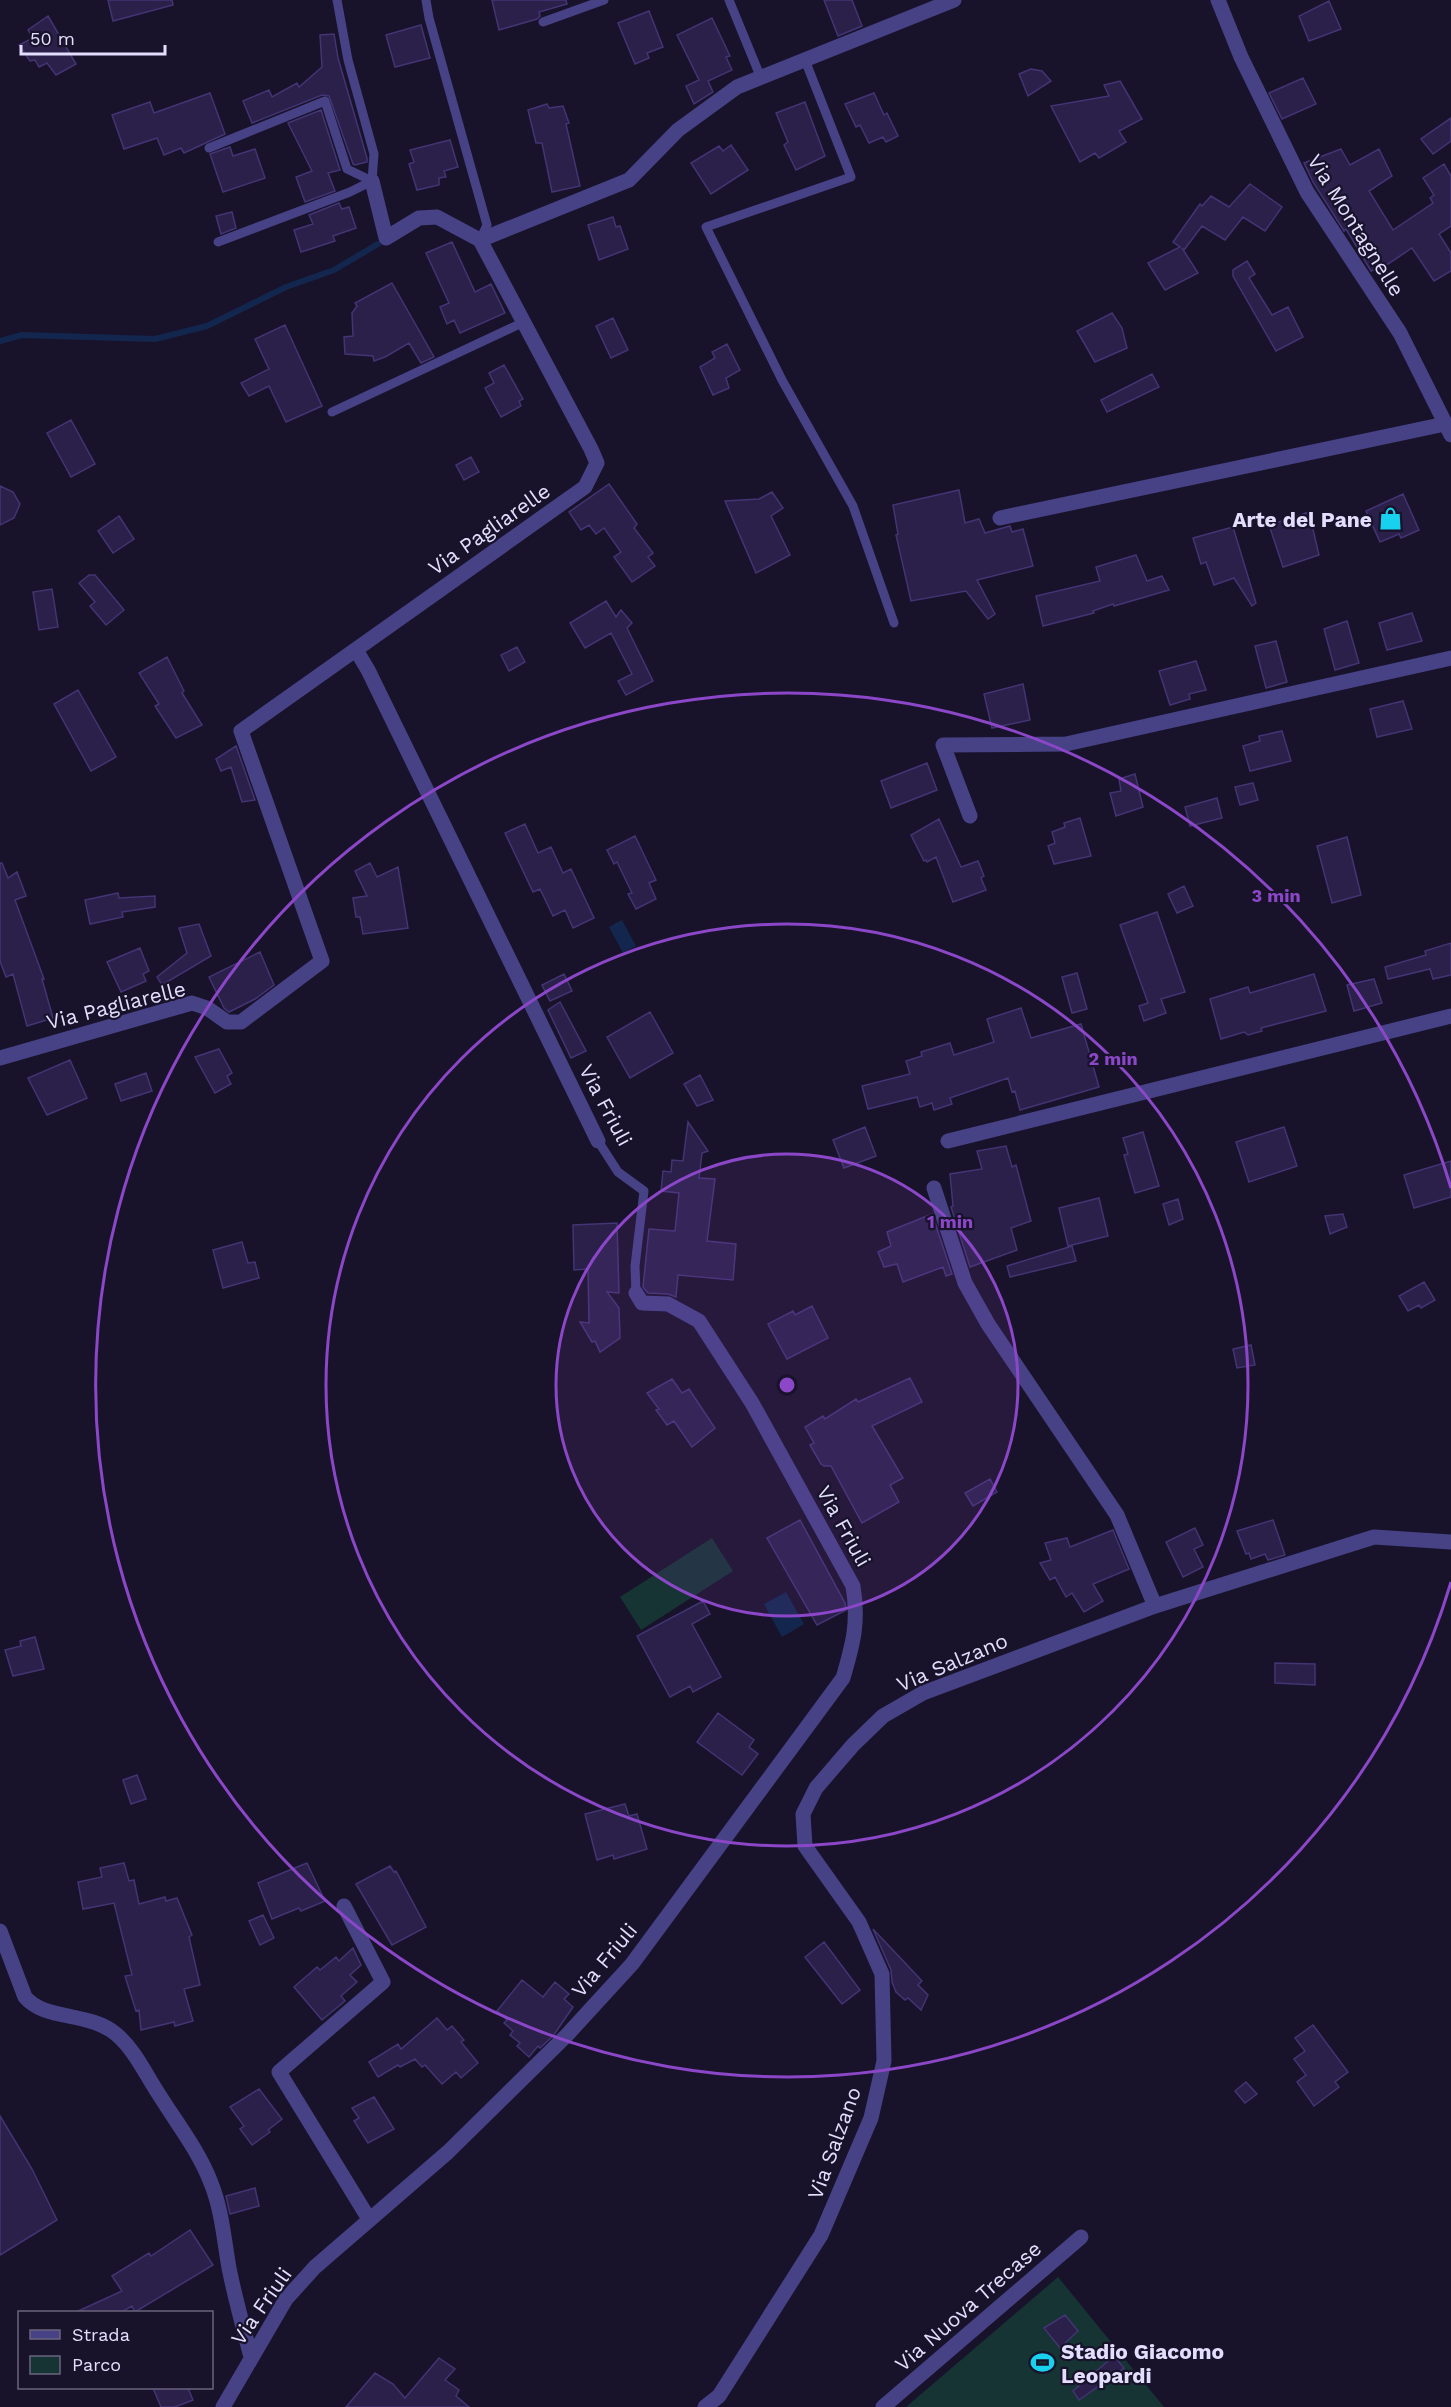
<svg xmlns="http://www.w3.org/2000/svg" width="1451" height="2407" viewBox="0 0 1451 2407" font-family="'Work Sans',sans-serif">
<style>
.green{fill:#163434}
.water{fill:#13274e}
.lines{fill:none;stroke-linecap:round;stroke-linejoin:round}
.stream{stroke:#13274e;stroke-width:6}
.building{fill:#2a204a;stroke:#433474;stroke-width:1.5}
.service{stroke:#474186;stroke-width:9}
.minor{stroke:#474186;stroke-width:15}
.tertiary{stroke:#474186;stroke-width:15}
.ring{fill:none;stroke:#8b47c8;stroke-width:3}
.labels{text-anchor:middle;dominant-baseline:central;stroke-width:4.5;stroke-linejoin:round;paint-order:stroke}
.street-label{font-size:21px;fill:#e3defd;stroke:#18132a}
.poi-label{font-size:21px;font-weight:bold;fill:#e3defd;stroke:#18132a;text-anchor:end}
.centre{fill:#8b47c8;stroke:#18132a;stroke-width:3}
.ring-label{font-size:18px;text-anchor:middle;font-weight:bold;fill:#8b47c8;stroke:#18132a;stroke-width:4.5;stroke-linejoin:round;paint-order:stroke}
</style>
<rect width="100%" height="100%" fill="#18132a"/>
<path class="green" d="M712,1538l21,33 -92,59 -21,-33z
M1058,2277l106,130h-258z"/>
<path class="water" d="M622,920l14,26 -13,7 -14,-26z
M786,1592l18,32 -22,13 -18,-33z"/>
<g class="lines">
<path class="stream" d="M0,341l22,-6 133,4 52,-13 79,-39 48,-17 44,-26"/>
</g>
<path class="building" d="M108,0h64l1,5 -60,16z
M492,0h74l1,4 -28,8 1,4 -3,3 -38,11z
M824,0h28l10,26 -24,10z
M1329,1l12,28 -32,12 -10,-25z
M649,11l14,36 -16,6 2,5 -14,6 -17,-41z
M48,16l28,48 -20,11 -9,-12 -8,4 -4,-7 -5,1 -11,-16 14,-7 -5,-8z
M712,18l18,38 -4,1 6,13 -24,11 5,11 -19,12 -8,-18 13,-6 -22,-45z
M421,25l9,33 -35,9 -9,-32z
M334,34l4,24 29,100v4l-12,3 -2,-1 -24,-68 -7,-1 -70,28 -9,-22 26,-11 3,7 25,-14 2,4 23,-20 -2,-32z
M1031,69l11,2 9,10 -23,15 -9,-22z
M1303,78l13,26 -34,15 -13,-26z
M1120,81l22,38 -23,12 7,11 -27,16 -4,-5 -15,9 -29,-56 58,-10 -5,-11z
M210,93l15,41 -41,19 -3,-5 -17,7 -7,-17 -33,11 -12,-34 38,-13 4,11z
M874,93l10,22 3,-2 11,23 -12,6 -3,-5 -14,6 -9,-18 -4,2 -11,-23z
M805,102l20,54 -29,14 -12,-25 4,-3 -12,-29z
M547,104l2,4 14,-2 6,17 -3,1 14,62 -28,6 -10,-49h-6l-8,-33z
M321,110l19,60 -12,3 7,18 -30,11 -9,-25 16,-6 -24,-48z
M1451,118v23l-18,13 -12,-15z
M450,140l8,27 -14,4 2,6 -7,1v7l-22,5 -8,-26 5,-2 -4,-12z
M731,145l17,25 -37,24 -20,-31 28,-17 4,5z
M230,147l3,9 22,-7 10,29 -42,14 -13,-38z
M1341,149l9,16 29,-16 13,27 -23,15 24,39 40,-27 -3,-5 4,-3 -11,-17 21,-14 7,12v50l-12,8 12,19v18l-17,10 -22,-33 -24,16 -17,7 -25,-42 -2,2 -31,-49 -9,-19z
M1250,184l32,23 -17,24 -22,-14 -18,23 -23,-14 -18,24 -2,-2 16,25 -33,17 -17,-27 32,-16 -7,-5 27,-38 2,2 9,-10 18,11z
M339,203l3,6 7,-2 7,21 -23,8 2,5 -34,11 -7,-22 19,-6 -4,-9z
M232,212l4,16 -15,6 -5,-18z
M613,217l3,10 4,-1 8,23 -29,11 -11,-35z
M452,242l23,50 16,-8 14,29 -45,20 -6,-13 -7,4 -7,-17 9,-4 -23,-50z
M1247,261l8,13 -6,4 23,37 16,-8 15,30 -27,14 -43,-75v-6z
M392,283l42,74 -13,6 -12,-20 -24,14 -11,4 -1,-5 -28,-2 -1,-17 9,-1 -1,-23 5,-7 -2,-3z
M1112,313l10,15 5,20 -32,14 -18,-31z
M613,318l15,32 -17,8 -15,-32z
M285,325l37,81 -36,16 -17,-36 -20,10 -8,-13 28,-14 -14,-30z
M727,344l13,26 -14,8 3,10 -16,7 -13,-28 15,-9 -3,-6z
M504,365l19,34 -4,2 2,5 -20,11 -16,-29 9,-5 -5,-10z
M1152,374l7,13 -52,25 -6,-12z
M71,420l24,44 -24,13 -24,-44z
M471,457l8,15 -15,8 -8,-15z
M609,484l28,40 -3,4 19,25 -5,4 7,9 -23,16 -18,-25 7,-5 -17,-24 -8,6 -7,-9 -8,5 -12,-18z
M0,486l13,6 7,12 -6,14 -14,7z
M959,490l6,33 14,-4 6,14 25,-7 2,6 11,-3 10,37 -56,14 18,34 -7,5 -22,-28 -55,10 -15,-66 2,-1 -5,-29z
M772,492l11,16 -12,8 19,39 -34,18 -31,-72 34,-2z
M1403,494l16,36 -18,8 -2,-4 -19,8 -14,-31z
M1309,512l10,43 -36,12 -14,-42z
M119,516l15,23 -21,14 -15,-22z
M1233,527l23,76 -4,3 -18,-28 -20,7 -8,-23 -5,2 -8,-26z
M1136,555l11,26 15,-5 7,14 -55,16 -1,-2 -20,7 1,2 -51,13 -7,-30 64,-15 -4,-14z
M89,575h6l29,35 -18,15 -16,-19 5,-4 -16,-19z
M52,589l6,38 -19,3 -6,-38z
M606,601l10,16 5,-7 11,13 -5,5 26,53 -27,14 -8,-14 14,-7 -21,-41 -26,15 -15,-25z
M1412,613l10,28 -35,9 -8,-27z
M1347,621l12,42 -24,7 -11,-41z
M1276,641l11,41 -21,6 -11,-42z
M517,647l8,15 -16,9 -8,-16z
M167,657l17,34 -2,2 20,32 -26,13 -21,-32 4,-2 -20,-31z
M1196,661l10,29 -17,4 1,5 -20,6 -11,-34z
M1023,684l7,36 -38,8 -8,-34z
M78,690l38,67 -25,14 -37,-67z
M1403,701l9,28 -35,8 -7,-28z
M1282,731l9,30 -41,10 -7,-25 17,-5 -1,-5z
M236,746l19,54 -13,2 -11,-35 -10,4 -5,-12z
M927,763l10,27 -46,18 -10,-27z
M1135,774l8,33 -27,9 -6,-23 11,-2 -2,-12z
M1253,783l5,17 -18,5 -5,-18z
M1217,798l5,20 -32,8 -5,-19z
M1080,818l11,38 -37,8 -6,-18 7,-3 -3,-11 13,-5 -1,-4z
M939,819l22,48 17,-6 6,15 -3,2 5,12 -33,12 -17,-45 -9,5 -1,-2 -2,1 -13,-26z
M525,824l13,29 13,-6 12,26 8,-4 23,49 -21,10 -8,-18 -12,6 -13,-27 -7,3 -28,-59z
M635,836l21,44 -7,3 7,16 -20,10 -8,-15 4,-1 -15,-31 -3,2 -7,-14z
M1347,837l14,58 -29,8 -15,-57z
M0,863h2l6,15 9,-6 9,24 -11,4 29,79h-2l11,39 -26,8 -14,-52 -7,3 -6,-16z
M370,863l7,14 21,-10 10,61 -45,6 -3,-17h-4l-3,-19 14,-2 -12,-25z
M1184,886l9,20 -16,7 -9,-19z
M118,893l1,5 36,-2v11l-33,5 1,5 -33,7 -5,-24z
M1157,912l28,80 -24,7 5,14 -22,8 -5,-15 9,-3 -28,-78z
M199,924l12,32 -49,29 -5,-8 30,-24 -8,-25z
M1451,943v32l-18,4 -3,-10 -42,10 -3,-12 41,-12 -1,-4z
M140,948l9,23 -6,3 3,7 -25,11 -14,-30z
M260,952l14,33 -19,14 -26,13 -5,-4 -15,-31z
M1077,973l10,36 -15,4 -10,-36z
M564,974l8,17 -22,10 -8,-16z
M1314,974l12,37 -65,17 1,3 -14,4 -4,-3 -23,7 -11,-40 38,-12 2,6z
M1374,979l8,24 -28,8 -7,-26z
M560,1002l26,49 -15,7 -23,-48z
M1021,1008l10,30 50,-14 18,63 -79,23 -5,-19 -3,1 -4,-14 -58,20 2,6 -18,6 -2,-7 -12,4 -3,-10 -49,12 -6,-23 48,-12 -4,-13 16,-5 -1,-4 29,-9 4,12 40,-13 -7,-23z
M650,1012l23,41 -43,25 -23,-41z
M219,1049l13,24 -5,3 4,8 -16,9 -20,-36z
M70,1060l17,38 -40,17 -19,-37z
M146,1073l6,18 -31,10 -6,-17z
M700,1075l13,25 -16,6 -13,-22z
M688,1122l20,29 -6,2 -3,25 16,1 -8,62 29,3 -3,36 -55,-5 -2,22 -8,-3 -20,-1 -5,-6 6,-58 26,2 4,-38 -18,-2 2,-20 8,1 1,-12 11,1z
M865,1127l11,29 -32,12 -11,-28z
M1284,1127l13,39 -48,16 -13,-40z
M1143,1132l16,54 -24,7 -11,-38 4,-1 -5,-16z
M1006,1146l6,21 4,-2 15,56 -20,7 6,22 -47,17 -19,-60 2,-1 -3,-32 32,-5 -5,-18z
M1451,1161v36l-37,11 -10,-33z
M1099,1198l9,38 -40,10 -9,-38z
M1178,1199l5,20 -14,6 -6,-21z
M932,1214l20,60 -6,2 -3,-9 -40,15 -6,-18 -13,3 -6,-15 13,-6 -4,-14z
M1343,1214l4,13 -17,7 -5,-18z
M617,1223l2,70 -12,-1 12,16 1,30 -20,14 -5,-11 -3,1 -12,-20 9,1 -1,-54 -14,1 -1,-45z
M242,1242l6,21 7,-1 4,16 -36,10 -10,-38z
M1072,1246l4,15 -66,16 -3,-11z
M1424,1282l11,18 -14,8 -2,-3 -11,6 -9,-15z
M812,1306l16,32 -41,21 -19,-35 25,-13 2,4z
M1251,1345l4,20 -18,3 -4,-19z
M910,1378l12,24 -50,24 31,52 -13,7 9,17 -37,21 -31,-57h-7l-3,-2 -11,-19 4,-2 -9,-16 18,-11 2,3 31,-20 2,3z
M672,1379l10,14 7,-4 26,39 -23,19 -18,-26 -7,4 -11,-15 3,-1 -12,-16z
M990,1479l7,13 -24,14 -8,-13z
M800,1520l45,83 1,7 -29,15 -50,-87z
M1273,1520l12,35 -17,5 -3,-6 -14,5 -2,-6 -3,1 -9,-23z
M1195,1528l8,17 -9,4 9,18 -20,10 -17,-35z
M1113,1530l16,39 -36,15 10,17 -19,11 -12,-19 -6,4 -11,-20 -5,3 -10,-17 11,-3 -6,-17 22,-5 3,9z
M703,1601l7,13 -18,10 29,53 -28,15 -3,-6 -20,11 -33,-61z
M35,1637l9,32 -31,7 -8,-26 16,-4 -1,-5z
M1275,1663l40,1v21l-40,-2z
M718,1713l36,27 -5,7 9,7 -16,21 -45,-33z
M137,1775l9,24 -15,5 -8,-24z
M625,1804l4,12 8,-2 10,35 -33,10 -1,-4 -16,5 -12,-46z
M124,1863l5,18 5,-1 5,24 26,-7 1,4 11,-3 15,37 -3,2 11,48 -16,4 9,32 -18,5 -1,-4 -33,8 -2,-20 -3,1 -11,-35 7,-1 -18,-72 -31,6 -5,-27 24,-5 -2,-9z
M307,1863l18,38 -24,10 -2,-3 -27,11 -14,-36z
M390,1866l4,6 2,-1 30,56 -34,18 -36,-61z
M263,1915l11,23 -14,7 -11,-24z
M873,1929l49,52 -4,4 10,10 -7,15 -13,-12 -3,2 -9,-8 -4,-10 -1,-12z
M824,1942l36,48 -18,14 -37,-47z
M353,1948l8,17 -11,10 7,7 -16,14 4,5 -23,19 -28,-33 23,-20 3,3 16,-13 3,4z
M522,1980l21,17 12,-15 14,12 -5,5 9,8 -20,29 -13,12 -2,-2 -9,11 -12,-11 3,-3 -10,-8 3,-4 -9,-8 3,-3 -10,-9z
M437,2018l10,12 5,-4 12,14 -3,2 17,21 -17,15 -5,-6 -14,12 -17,-19 -3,2 -7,-8 -15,8 -2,-2 -20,12 -9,-15 29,-18 3,5z
M1313,2025l35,47 -13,10 4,5 -25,19 -17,-24 9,-7 -12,-16 11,-8 -10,-13z
M1246,2082l11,12 -12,9 -10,-12z
M259,2089l23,30 -14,11 2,2 -18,13 -12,-16 4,-3 -14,-19z
M374,2097l20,32 -26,14 -14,-22 5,-3 -7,-10z
M0,2116l32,53 25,51 -57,35z
M255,2188l4,18 -29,8 -4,-18z
M190,2230l23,35 -78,47 -3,-6 -12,7h-46l48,-22 -10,-15 37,-23 2,3z
M1065,2315l13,16 -18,17 -16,-20z
M1114,2356l10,12 -45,32 -6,-9z
M439,2358l16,11 -10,11 14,10 -3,6 13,11h-123l29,-34 18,11 12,14z
M153,2388h35l5,12 -18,7h-14z"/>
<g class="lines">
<path class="service" d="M337,0l11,60 26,94 -2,27
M426,0l3,18 58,207 -7,15
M729,0l32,78
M543,22l61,-22
M805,60l46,117 -145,50 76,153 71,126 41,117
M209,148l116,-47 22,68 25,12
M218,242l132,-50 22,-11
M332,412l192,-90
M598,1141l20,31 26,19 -9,75 1,27"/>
<path class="minor" d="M372,181l14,57 33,-20 18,-1 43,23
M480,240l149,-60 49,-50 59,-43 217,-87
M1000,518l445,-94
M356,650l12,20 230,471
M970,816l-27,-71 123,-1 385,-86
M0,1058l192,-55 15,5 20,14h14l81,-61 -81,-230 344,-244 12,-24 -6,-14 -111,-209
M948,1141l503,-125
M934,1188l31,95 23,41 129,191 38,91
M344,1906l39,76 -104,90 90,147
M0,1931l25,66c20,24 63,14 91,37 18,15 29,39 42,59 18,29 41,58 53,90 11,27 13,57 18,85 6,30 14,59 22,89
M223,2407l63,-108 29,-32 133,-115 118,-116 66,-72 211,-286c10,-34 16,-56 10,-92l-101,-183 -53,-82 -31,-17 -26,-1 -6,-10
M705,2407l14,-11 102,-161 50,-117 13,-57 -2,-87 -23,-52 -54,-76 -2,-32 13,-26 37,-43 30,-29 40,-23 232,-87 219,-69 77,5
M883,2407l198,-170"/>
<path class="tertiary" d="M1218,0l23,57 66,135 93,141 51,102"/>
</g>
<circle cx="787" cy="1385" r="231" fill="#8b47c8" fill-opacity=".12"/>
<g class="ring">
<circle cx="787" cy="1385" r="231"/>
<circle cx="787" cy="1385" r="461"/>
<path d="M1451 1582A692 692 0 1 1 1451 1188"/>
</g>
<defs>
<symbol id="shop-bare" viewBox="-9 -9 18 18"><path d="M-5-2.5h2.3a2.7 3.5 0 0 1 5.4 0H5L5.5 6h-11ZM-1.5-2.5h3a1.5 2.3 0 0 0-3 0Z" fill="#18d1ef" stroke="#18132a" stroke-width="2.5" paint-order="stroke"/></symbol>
<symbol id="stadium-bare" viewBox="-9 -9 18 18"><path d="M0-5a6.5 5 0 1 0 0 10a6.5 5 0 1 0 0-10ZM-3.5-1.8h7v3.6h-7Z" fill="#18d1ef" stroke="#18132a" stroke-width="2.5" paint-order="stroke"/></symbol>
</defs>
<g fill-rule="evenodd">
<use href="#shop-bare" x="1374" y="502" width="33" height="33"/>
<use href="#stadium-bare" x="1026" y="2346" width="33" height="33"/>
</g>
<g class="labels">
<g class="street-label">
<text transform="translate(1356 225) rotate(58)">Via Montagnelle</text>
<text transform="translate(489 529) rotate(-35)">Via Pagliarelle</text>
<text transform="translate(116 1005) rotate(-14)">Via Pagliarelle</text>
<text transform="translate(606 1105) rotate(62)">Via Friuli</text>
<text transform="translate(844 1526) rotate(61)">Via Friuli</text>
<text transform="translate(952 1662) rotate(-23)">Via Salzano</text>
<text transform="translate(604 1960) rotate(-50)">Via Friuli</text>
<text transform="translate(834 2143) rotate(-70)">Via Salzano</text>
<text transform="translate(261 2306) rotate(-55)">Via Friuli</text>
<text transform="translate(968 2306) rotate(-41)">Via Nuova Trecase</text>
</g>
<g class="poi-label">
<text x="1372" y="519">Arte del Pane</text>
<text x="1061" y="2351" text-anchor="start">Stadio Giacomo<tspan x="1061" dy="24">Leopardi</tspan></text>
</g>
</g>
<circle cx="787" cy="1385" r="9" class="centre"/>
<g class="ring-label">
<text x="1276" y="902">3 min</text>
<text x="1113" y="1065">2 min</text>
<text x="950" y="1228">1 min</text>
</g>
<rect x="18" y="2311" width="195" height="78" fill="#18132a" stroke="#69647e" stroke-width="1.5"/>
<rect x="30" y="2330" width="30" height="9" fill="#474186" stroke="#69647e" stroke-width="1.5"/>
<text x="72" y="2341" font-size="18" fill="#e3defd">Strada</text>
<rect x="30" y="2356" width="30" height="18" fill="#163434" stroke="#69647e" stroke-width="1.5"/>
<text x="72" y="2371" font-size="18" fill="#e3defd">Parco</text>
<path d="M21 45v9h144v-9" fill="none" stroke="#e3defd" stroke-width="3"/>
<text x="30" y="45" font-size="18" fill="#e3defd" stroke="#18132a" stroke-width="4.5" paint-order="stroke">50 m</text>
</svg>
